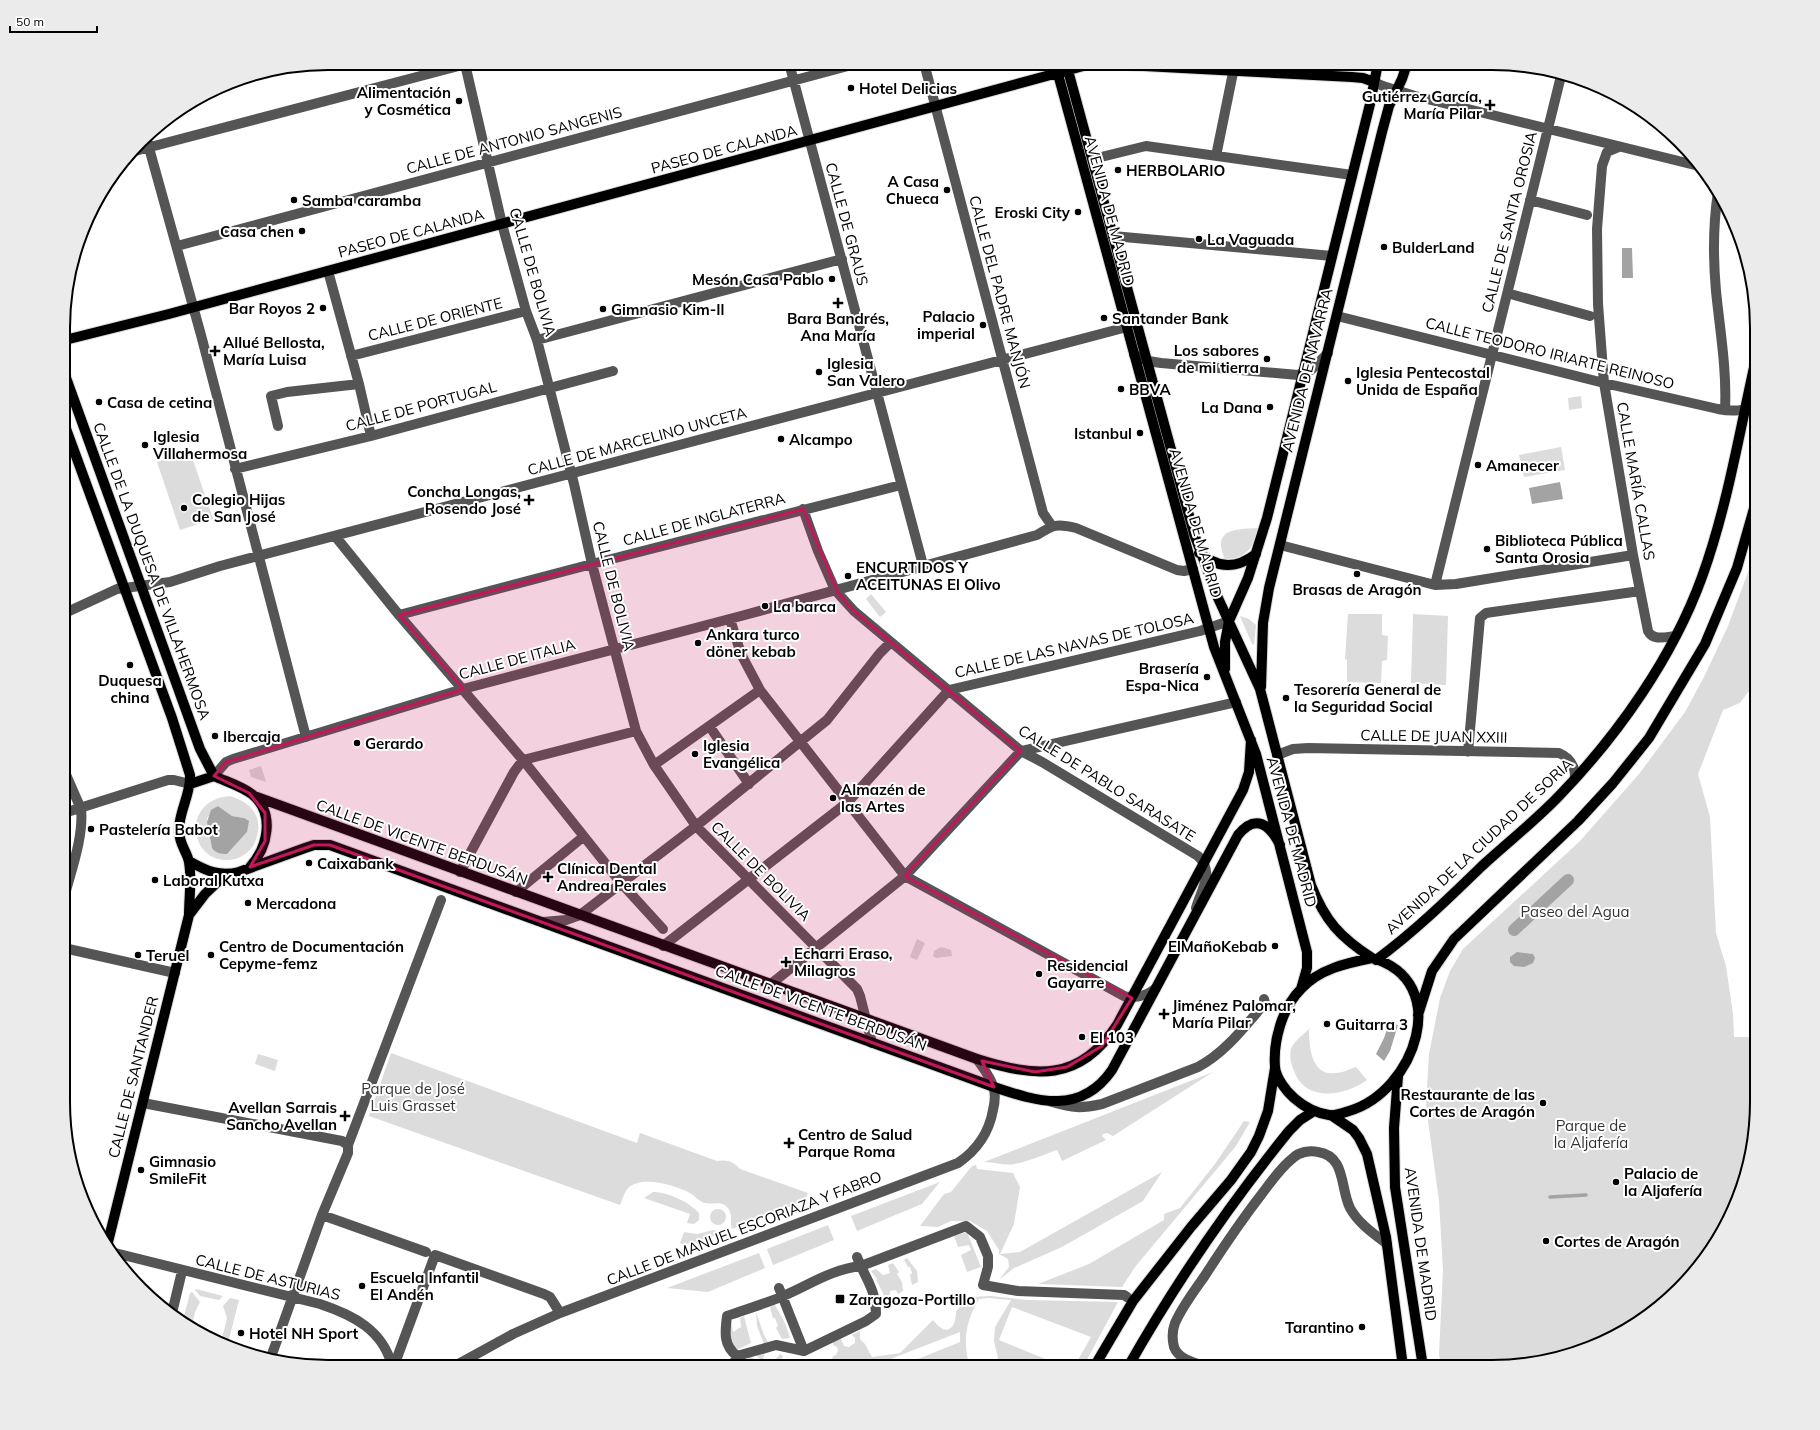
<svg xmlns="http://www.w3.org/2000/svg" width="1820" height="1430" viewBox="0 0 1820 1430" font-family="Mulish,sans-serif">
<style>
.green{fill:#dcdcdc;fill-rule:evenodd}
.water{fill:#a3a3a3}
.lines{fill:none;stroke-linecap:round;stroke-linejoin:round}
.stream{stroke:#a3a3a3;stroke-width:3.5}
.canal{stroke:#a3a3a3;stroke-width:12}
.major-casing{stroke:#dbdbdb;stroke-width:12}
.minor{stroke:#555;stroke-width:10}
.major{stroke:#000;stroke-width:10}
.marked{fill:#c2185b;fill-opacity:0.2;stroke:#c2185b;stroke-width:3;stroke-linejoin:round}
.poi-dot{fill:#000;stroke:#fff;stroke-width:1.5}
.labels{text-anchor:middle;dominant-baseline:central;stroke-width:4;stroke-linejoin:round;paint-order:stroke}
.poi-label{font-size:15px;font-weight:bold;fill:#000;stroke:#fff;text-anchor:start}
.street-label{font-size:15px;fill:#000;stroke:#fff}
.park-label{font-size:15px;fill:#333;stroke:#fff}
.rim{fill:none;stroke:#000;stroke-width:2}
</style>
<rect width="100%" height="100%" fill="#fff"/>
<path class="green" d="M1581,396l1,12 -13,2 -1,-12z
M1561,447l4,23 -41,7 -5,-22z
M190,451l23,68 -33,11 -23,-68z
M1258,528c-4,19 -12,31 -33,31 -14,-30 11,-30 33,-31z
M1757,548v132l-17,23 -17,7 -25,64 12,43 6,116 10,33 7,48 1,23h22v83l-19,84 -46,73 -52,45 -45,25 -50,15 -52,5h-51l-2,-13 4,-84 -4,-69 -13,-95 3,-52 11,-56 10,-27 13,-22 117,-108 59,-67 46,-62 19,-35 24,-51z
M871,594l15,18 -6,5 -14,-18z
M1348,614h34v21l6,1 -1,24 -5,1 -1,22 -34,-1v-22l-2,-1z
M1413,614l35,2 -2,69 -35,-2z
M1240,616l9,3 7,6 -2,20 -2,-1z
M261,766l5,16 -15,-5 -2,-7z
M230,796c22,6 35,23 25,46 -3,8 -12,15 -20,17 -45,10 -57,-59 -5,-63zM218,806l14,10 12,2 3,14 -20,22 -8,-1 -7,-5 -5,-30z
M917,939l8,4 -8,17 -7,-3z
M941,947l10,3 1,6 -16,2 -3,-2 1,-5z
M1309,1029c0,17 2,47 26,44 8,0 14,-4 21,-6l11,13c-22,16 -61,23 -73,-9 -3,-7 -5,-15 -3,-22 2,-7 13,-15 18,-20z
M391,1053l246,90 3,-10 77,28c11,-2 17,1 23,8l68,24 -3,8 -73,28c-3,-8 2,-16 -6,-23 -6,-5 -13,-1 -21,-3 -5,-1 -10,-7 -15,-10 -15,-8 -48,-18 -62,-5 -4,5 -6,12 -8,17l-251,-89z
M258,1054l20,6 -3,11 -20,-7z
M1213,1072l-100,64 -6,-3 -4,1 -1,2 4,4 -44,21 -5,-11c-14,5 -27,11 -42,14 -9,2 -22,-2 -31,-2z
M1244,1121l6,1 -14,24 -101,121 -13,20 -84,-3 51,-20 75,-44v-6l16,-6 35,-44z
M976,1165l1,4 36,4 7,14 -6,37 -14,30 20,-2 142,-80 -19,29 -81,46 -48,21 -15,12 10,-13 -1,-8 -9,-5v-4l-12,-19 -17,-10h-19l-13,6 -18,-1 24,-32 7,-2 21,-26z
M940,1182l-18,22 -65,27 -6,-15z
M653,1192c15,0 36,10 46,21v7l-5,4 -7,-1 3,-9 -46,-16z
M710 1217a8 8 0 1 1 16 0a8 8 0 1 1-16 0Z
M828,1225l6,15 -61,25 -6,-16z
M713,1230l5,1 2,3 -36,11 -4,-2 4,-11 13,2z
M967,1232l14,35 -14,5 -6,-17 10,-5 -2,-5 -11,2 -4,-11z
M759,1253l6,15 -57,24 -41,-4z
M907,1258l10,13 1,11 -6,3 -2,-10 2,-2 -2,-6h-2l-4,-7z
M893,1263l6,9 -2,2 5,8 1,9 -5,3 -2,-4 -6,1 -1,9 -4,2 -2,-9 -7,-13 1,-1 -6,-8 5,-2 7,6 7,-2 -2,-8z
M196,1289l27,7 -4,4 -19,-4 -5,-6z
M192,1292l8,10 -5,10 -3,13 -9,-5 7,-27z
M991,1296l37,4 90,2 -35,65h-9l17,-30 -79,-30 -13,33 66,27h-65l-6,-26 1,-14 16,-27 -23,-2 -9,1c-13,21 -17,44 -9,68h-72l62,-25v-10l-90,35h-36l-3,-4 2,-7 3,-1 2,-5 -1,-3 -4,-2v-4l8,-2 3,7 5,1 6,-4v-5l-3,-3 8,-4v8l5,5 7,13 28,-4 33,-33c13,17 23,10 23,-9l15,-14z
M230,1298l9,2 -12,47 -6,-4 6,-25 -4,-12z
M775,1305l11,20 4,13 -8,1 -6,-11 2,-2 -3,-8h-2l-3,-11z
M756,1312l8,23 4,7 -4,2 -7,-18z
M744,1316l7,27 -10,5 -9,3 -7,-19 6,-11 2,11 8,-5 -1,-9z
M765,1352l-2,8 5,4 5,-1 7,-9 3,2 -3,6 2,5h-38l5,-10h2l3,2 -1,5 7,1 1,-5 -6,-6z"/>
<path class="water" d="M1622,248h10l1,30h-11z
M1560,482l3,17 -31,5 -3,-16z
M218,806l14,10 12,2 5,3 -2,11 -20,22c-6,0 -12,-1 -15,-6l-5,-26 4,-12z
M1517,952l16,2 2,4 -2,5 -9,4 -10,-1 -4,-4v-5z
M1389,1023l9,2 -8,26 -6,10 -8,-7 8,-16z"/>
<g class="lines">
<path class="stream" d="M1550,1197l36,-2"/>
<path class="canal" d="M1514,930l54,-50"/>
<defs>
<path id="major" d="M1055,63l159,584 42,107 51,198v16l-6,21
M1066,63l128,471 24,64 42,91 51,196c14,36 29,52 61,73
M65,340l104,-26 918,-249h38l227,12 11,1 11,4
M65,375l135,374 14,27
M65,426l107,292 18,57c1,19 -11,36 -11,55 0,15 8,21 10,32 3,17 0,36 0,53l-82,331
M1199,553c3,1 8,6 13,8 15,8 31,3 44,-7
M1225,669v-27l4,-21 19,-43 19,-60 103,-414 8,-41
M1261,687l2,-64 6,-35 113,-456 7,-26 13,-27 5,-15
M190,784l24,-8c13,6 28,10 39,19 22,19 15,52 -3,72
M254,796l723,263c58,18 102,24 140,-34l126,-235 6,-18 2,-32
M189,861c17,10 31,16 50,11l66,-24 9,-3h16l664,242c44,15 87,28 118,-17l126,-235c18,-22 32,-10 42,10
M189,915l16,-21 21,-20
M1372,958c82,23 43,134 -23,153 -6,2 -14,5 -20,4 -13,-2 -26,-9 -35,-17 -8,-7 -18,-20 -19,-31 -2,-26 7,-59 26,-78 18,-20 46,-26 71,-31z
M1376,960c38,-28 72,-61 106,-94 25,-23 53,-45 77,-70 59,-61 114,-139 143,-219 26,-72 38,-149 55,-223
M1418,1015l14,-44 22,-32 124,-118 35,-38 36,-45 56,-94 32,-76 20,-70
M1398,1076l-4,52 1,59 28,180
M1331,1115l22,15 6,8 8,16 19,83 17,130
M1094,1367l39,-66 58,-74 40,-47 20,-28 8,-16 9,-25 7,-43
M1128,1367c47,-83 101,-162 161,-236l11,-11 14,-9"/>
</defs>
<use href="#major" class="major-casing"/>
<path class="minor" d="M789,63l134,502
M924,63l119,450 9,13
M465,64l37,160 24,87 11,29 37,144 18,80 44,167 18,34 42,61 161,163 3,7 12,47
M1374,82l9,4 32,10 288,71
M146,137l55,198 105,402
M1619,147l-12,5 -5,14 -5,63 1,75 6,79 29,172 15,76c5,10 18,6 27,5
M135,151l335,-88
M1216,156l19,-93
M1093,159l53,-13 206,29
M1718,192c-5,33 -5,66 -2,99 4,40 11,79 9,119
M1530,200l57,15
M1113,236l219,20
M177,246l682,-183
M328,271l31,113 12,52
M1514,295l76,21
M1337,316l267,67 114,26c15,3 25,2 39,-4
M537,340l305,-81
M1134,355l14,6 13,2 137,12 13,-5 17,-17
M351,356l175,-45
M278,426l-7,-30 16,-4 72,-8
M235,469l136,-33 242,-65
M803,509l15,42 17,39 19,21 167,140 21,11 156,94c17,16 3,34 -2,52
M335,536l64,79 124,145 98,123 42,46
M1280,545l155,40 21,-1 177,-29
M1435,585l126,-509
M65,613l52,-24 53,-7 50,-16 907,-239 5,-7
M399,615l193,-51 309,-79
M730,619l11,35 19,36 145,186 219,120c12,3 21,0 31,-7
M710,727l39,57
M1468,752l12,-134 6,-5 154,-22
M1277,755l16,-6 15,-1 251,5c12,5 16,13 16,25
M654,765l106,-75
M214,776l12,-14 7,-3 230,-70 278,-73 296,-81c16,-10 19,-12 39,-7l101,42 7,1 9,-2
M64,813l104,-33h6l16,4
M460,872l54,-100 9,-12 113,-29
M516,892l67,-55
M64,898c7,-27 20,-62 17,-89l-17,-39
M543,922l23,-2 14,-5 116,-89 131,-106 53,-67 11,-11
M663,946l185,-144 101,-112 251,-59 29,-10
M64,948l111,25
M771,984l134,-108 116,-125 215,-49
M1052,1102c21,6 28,7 50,2l96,-37c27,-14 47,-41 67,-64l-1,-4
M143,1103l199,38 6,4
M348,1145l93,-245
M322,1215l104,37
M111,1252l209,52c33,11 63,26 72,62
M857,1257c8,21 19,32 19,57l-10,7 -62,30 -28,-6 -39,11c-14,-11 -12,-24 -10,-40 19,-7 38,-12 56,-20 26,-11 49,-27 78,-30l105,-40 14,11 8,19v11l-5,18 35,6 106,4 3,2
M779,1288l25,63
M172,1313l10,-42
M271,1357l51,-142 26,-62v-8
M394,1366l41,-111 109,39 6,3 10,16
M453,1367l60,-33 47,-21 398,-150c19,-13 31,-30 35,-53 2,-8 3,-16 0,-24 -3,-10 -10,-18 -16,-27
M732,1367l5,-11
M1206,1367c-12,-5 -27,-7 -32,-20 -2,-8 -2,-16 1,-24 7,-16 19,-32 29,-46 18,-28 37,-56 57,-82 10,-13 19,-27 32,-37 6,-6 17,-8 25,-6 28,4 22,36 32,56 8,15 24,26 37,36"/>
<use href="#major" class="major"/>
</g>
<path class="marked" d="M803,509l35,84 16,18 167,140 -116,125 227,122 -30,48 -35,21 -32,5 -53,-11 12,26 -664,-242h-16l-64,22 15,-26v-28l-16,-20 -35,-17 12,-14 237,-73 -64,-74z"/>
<g class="poi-dot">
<circle cx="851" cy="88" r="4"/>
<circle cx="459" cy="101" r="4"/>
<path d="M1488 99h4v4h4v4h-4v4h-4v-4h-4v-4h4z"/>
<circle cx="1118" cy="170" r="4"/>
<circle cx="947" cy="190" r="4"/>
<circle cx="294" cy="200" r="4"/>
<circle cx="1078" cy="212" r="4"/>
<circle cx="302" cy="231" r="4"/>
<circle cx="1199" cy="239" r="4"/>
<circle cx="1384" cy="247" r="4"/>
<circle cx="832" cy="279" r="4"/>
<path d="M836 297h4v4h4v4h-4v4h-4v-4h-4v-4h4z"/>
<circle cx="323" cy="308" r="4"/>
<circle cx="603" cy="309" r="4"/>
<circle cx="1104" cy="318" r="4"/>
<circle cx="983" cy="325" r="4"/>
<path d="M213 345h4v4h4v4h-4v4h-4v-4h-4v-4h4z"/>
<circle cx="1267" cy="359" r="4"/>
<circle cx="819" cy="372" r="4"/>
<circle cx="1348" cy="381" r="4"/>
<circle cx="1121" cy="389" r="4"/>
<circle cx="99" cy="402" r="4"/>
<circle cx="1270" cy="407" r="4"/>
<circle cx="1140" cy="433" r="4"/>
<circle cx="781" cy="439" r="4"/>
<circle cx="145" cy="445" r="4"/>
<circle cx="1478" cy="465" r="4"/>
<path d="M527 494h4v4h4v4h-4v4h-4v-4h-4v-4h4z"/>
<circle cx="184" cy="508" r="4"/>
<circle cx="1487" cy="549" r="4"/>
<circle cx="1357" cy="574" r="4"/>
<circle cx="848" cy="576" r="4"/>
<circle cx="765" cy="606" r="4"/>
<circle cx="698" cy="643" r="4"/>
<circle cx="130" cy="665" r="4"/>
<circle cx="1207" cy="677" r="4"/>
<circle cx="1286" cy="698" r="4"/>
<circle cx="215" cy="736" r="4"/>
<circle cx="357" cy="743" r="4"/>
<circle cx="695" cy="754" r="4"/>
<circle cx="833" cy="798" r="4"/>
<circle cx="91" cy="829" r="4"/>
<circle cx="309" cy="863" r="4"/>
<path d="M546 871h4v4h4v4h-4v4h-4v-4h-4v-4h4z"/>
<circle cx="155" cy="880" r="4"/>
<circle cx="248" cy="903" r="4"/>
<circle cx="1275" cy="946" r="4"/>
<circle cx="138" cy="955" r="4"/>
<circle cx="211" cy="955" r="4"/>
<path d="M784 956h4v4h4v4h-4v4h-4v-4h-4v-4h4z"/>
<circle cx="1039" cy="974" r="4"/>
<path d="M1162 1008h4v4h4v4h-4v4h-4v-4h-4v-4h4z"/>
<circle cx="1327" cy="1024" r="4"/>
<circle cx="1082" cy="1037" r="4"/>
<circle cx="1543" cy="1103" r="4"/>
<path d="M343 1110h4v4h4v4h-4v4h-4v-4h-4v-4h4z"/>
<path d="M787 1137h4v4h4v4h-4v4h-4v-4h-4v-4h4z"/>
<circle cx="141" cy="1170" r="4"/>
<circle cx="1616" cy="1182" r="4"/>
<circle cx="1546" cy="1241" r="4"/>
<circle cx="362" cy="1286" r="4"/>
<rect x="835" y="1294" width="10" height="10" rx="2"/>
<circle cx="1362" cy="1327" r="4"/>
<circle cx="241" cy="1333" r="4"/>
</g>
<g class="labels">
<g class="poi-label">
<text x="859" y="88">Hotel Delicias</text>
<text x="451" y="92" text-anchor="end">Alimentación<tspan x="451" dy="17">y Cosmética</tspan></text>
<text x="1482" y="96" text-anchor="end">Gutiérrez García,<tspan x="1482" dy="17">María Pilar</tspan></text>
<text x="1126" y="170">HERBOLARIO</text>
<text x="939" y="181" text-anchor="end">A Casa<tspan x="939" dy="17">Chueca</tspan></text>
<text x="302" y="200">Samba caramba</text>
<text x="1070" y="212" text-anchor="end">Eroski City</text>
<text x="294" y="231" text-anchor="end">Casa chen</text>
<text x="1207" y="239">La Vaguada</text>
<text x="1392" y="247">BulderLand</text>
<text x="824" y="279" text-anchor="end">Mesón Casa Pablo</text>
<text x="315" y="308" text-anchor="end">Bar Royos 2</text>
<text x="611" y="309">Gimnasio Kim-Il</text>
<text x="975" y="316" text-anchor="end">Palacio<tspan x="975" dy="17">imperial</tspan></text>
<text x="838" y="318" text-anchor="middle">Bara Bandrés,<tspan x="838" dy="17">Ana María</tspan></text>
<text x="1112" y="318">Santander Bank</text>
<text x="223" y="342">Allué Bellosta,<tspan x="223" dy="17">María Luisa</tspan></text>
<text x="1259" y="350" text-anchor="end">Los sabores<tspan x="1259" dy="17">de mi tierra</tspan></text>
<text x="827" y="363">Iglesia<tspan x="827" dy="17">San Valero</tspan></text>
<text x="1356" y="372">Iglesia Pentecostal<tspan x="1356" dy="17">Unida de España</tspan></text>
<text x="1129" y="389">BBVA</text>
<text x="107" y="402">Casa de cetina</text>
<text x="1262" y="407" text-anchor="end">La Dana</text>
<text x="1132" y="433" text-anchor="end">Istanbul</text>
<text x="153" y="436">Iglesia<tspan x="153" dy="17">Villahermosa</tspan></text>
<text x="789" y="439">Alcampo</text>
<text x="1486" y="465">Amanecer</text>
<text x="521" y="491" text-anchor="end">Concha Longas,<tspan x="521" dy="17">Rosendo José</tspan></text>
<text x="192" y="499">Colegio Hijas<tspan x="192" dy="17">de San José</tspan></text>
<text x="1495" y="540">Biblioteca Pública<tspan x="1495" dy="17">Santa Orosia</tspan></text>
<text x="856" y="567">ENCURTIDOS Y<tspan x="856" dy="17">ACEITUNAS El Olivo</tspan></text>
<text x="1357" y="589" text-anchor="middle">Brasas de Aragón</text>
<text x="773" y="606">La barca</text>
<text x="706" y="634">Ankara turco<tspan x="706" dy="17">döner kebab</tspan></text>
<text x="1199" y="668" text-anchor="end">Brasería<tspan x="1199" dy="17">Espa-Nica</tspan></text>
<text x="130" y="680" text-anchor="middle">Duquesa<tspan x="130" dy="17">china</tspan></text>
<text x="1294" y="689">Tesorería General de<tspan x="1294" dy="17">la Seguridad Social</tspan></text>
<text x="223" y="736">Ibercaja</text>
<text x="365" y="743">Gerardo</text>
<text x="703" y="745">Iglesia<tspan x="703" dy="17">Evangélica</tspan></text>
<text x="841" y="789">Almazén de<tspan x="841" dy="17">las Artes</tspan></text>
<text x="99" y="829">Pastelería Babot</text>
<text x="317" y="863">Caixabank</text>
<text x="557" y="868">Clínica Dental<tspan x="557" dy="17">Andrea Perales</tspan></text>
<text x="163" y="880">Laboral Kutxa</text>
<text x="256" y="903">Mercadona</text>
<text x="219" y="946">Centro de Documentación<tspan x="219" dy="17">Cepyme-femz</tspan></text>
<text x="1267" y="946" text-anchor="end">ElMañoKebab</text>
<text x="794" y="953">Echarri Eraso,<tspan x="794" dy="17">Milagros</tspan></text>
<text x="146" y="955">Teruel</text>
<text x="1047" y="965">Residencial<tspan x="1047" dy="17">Gayarre</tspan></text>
<text x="1172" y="1005">Jiménez Palomar,<tspan x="1172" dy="17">María Pilar</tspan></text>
<text x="1335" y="1024">Guitarra 3</text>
<text x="1090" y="1037">El 103</text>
<text x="1535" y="1094" text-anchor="end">Restaurante de las<tspan x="1535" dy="17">Cortes de Aragón</tspan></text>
<text x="337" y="1107" text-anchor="end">Avellan Sarrais<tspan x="337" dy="17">Sancho Avellan</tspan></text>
<text x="798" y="1134">Centro de Salud<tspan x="798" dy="17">Parque Roma</tspan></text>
<text x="149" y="1161">Gimnasio<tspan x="149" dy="17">SmileFit</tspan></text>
<text x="1624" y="1173">Palacio de<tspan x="1624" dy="17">la Aljafería</tspan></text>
<text x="1554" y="1241">Cortes de Aragón</text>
<text x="370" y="1277">Escuela Infantil<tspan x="370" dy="17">El Andén</tspan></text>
<text x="849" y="1299">Zaragoza-Portillo</text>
<text x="1354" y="1327" text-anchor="end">Tarantino</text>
<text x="249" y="1333">Hotel NH Sport</text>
</g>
<g class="street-label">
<text transform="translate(514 140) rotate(-15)">CALLE DE ANTONIO SANGENIS</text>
<text transform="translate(724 149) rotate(-15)">PASEO DE CALANDA</text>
<text transform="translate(1110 211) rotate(75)">AVENIDA DE MADRID</text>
<text transform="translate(1509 222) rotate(-76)">CALLE DE SANTA OROSIA</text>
<text transform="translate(847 224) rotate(75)">CALLE DE GRAUS</text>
<text transform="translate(411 233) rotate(-15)">PASEO DE CALANDA</text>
<text transform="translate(533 272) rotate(74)">CALLE DE BOLIVIA</text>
<text transform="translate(1000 292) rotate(75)">CALLE DEL PADRE MANJÓN</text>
<text transform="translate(435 319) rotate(-14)">CALLE DE ORIENTE</text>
<text transform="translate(1550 353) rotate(14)">CALLE TEODORO IRIARTE REINOSO</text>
<text transform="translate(1307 370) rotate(-76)">AVENIDA DE NAVARRA</text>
<text transform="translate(421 406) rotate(-15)">CALLE DE PORTUGAL</text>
<text transform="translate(637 441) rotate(-15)">CALLE DE MARCELINO UNCETA</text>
<text transform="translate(1636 481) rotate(80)">CALLE MARÍA CALLAS</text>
<text transform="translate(704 519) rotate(-15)">CALLE DE INGLATERRA</text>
<text transform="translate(1196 523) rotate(74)">AVENIDA DE MADRID</text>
<text transform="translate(152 571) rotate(70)">CALLE DE LA DUQUESA DE VILLAHERMOSA</text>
<text transform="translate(614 586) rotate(76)">CALLE DE BOLIVIA</text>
<text transform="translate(1074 645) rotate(-13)">CALLE DE LAS NAVAS DE TOLOSA</text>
<text transform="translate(517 659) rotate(-15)">CALLE DE ITALIA</text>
<text transform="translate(1434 736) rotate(1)">CALLE DE JUAN XXIII</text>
<text transform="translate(1107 783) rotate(32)">CALLE DE PABLO SARASATE</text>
<text transform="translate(1292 832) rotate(75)">AVENIDA DE MADRID</text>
<text transform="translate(422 842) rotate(20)">CALLE DE VICENTE BERDUSÁN</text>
<text transform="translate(1479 846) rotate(-43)">AVENIDA DE LA CIUDAD DE SORIA</text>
<text transform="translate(761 871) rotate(45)">CALLE DE BOLIVIA</text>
<text transform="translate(821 1008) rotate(20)">CALLE DE VICENTE BERDUSÁN</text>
<text transform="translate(133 1077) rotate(-76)">CALLE DE SANTANDER</text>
<text transform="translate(744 1228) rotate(-21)">CALLE DE MANUEL ESCORIAZA Y FABRO</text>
<text transform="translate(1421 1244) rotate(82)">AVENIDA DE MADRID</text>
<text transform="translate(268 1277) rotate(14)">CALLE DE ASTURIAS</text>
</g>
<g class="park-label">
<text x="1575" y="911">Paseo del Agua</text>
<text x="413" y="1088">Parque de José<tspan x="413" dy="17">Luis Grasset</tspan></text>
<text x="1591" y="1125">Parque de<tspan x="1591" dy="17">la Aljafería</tspan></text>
</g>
</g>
<path d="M0 0H1820V1430H0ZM328 70H1492A258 258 0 0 1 1750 328V1102A258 258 0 0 1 1492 1360H328A258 258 0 0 1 70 1102V328A258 258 0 0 1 328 70Z" fill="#ebebeb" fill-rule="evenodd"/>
<path class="rim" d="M328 70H1492A258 258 0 0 1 1750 328V1102A258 258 0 0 1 1492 1360H328A258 258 0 0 1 70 1102V328A258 258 0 0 1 328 70Z"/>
<path d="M10 26v6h87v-6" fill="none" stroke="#000000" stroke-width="2"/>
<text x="16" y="26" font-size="12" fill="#000000" stroke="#ffffff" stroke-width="3" paint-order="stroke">50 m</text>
</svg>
